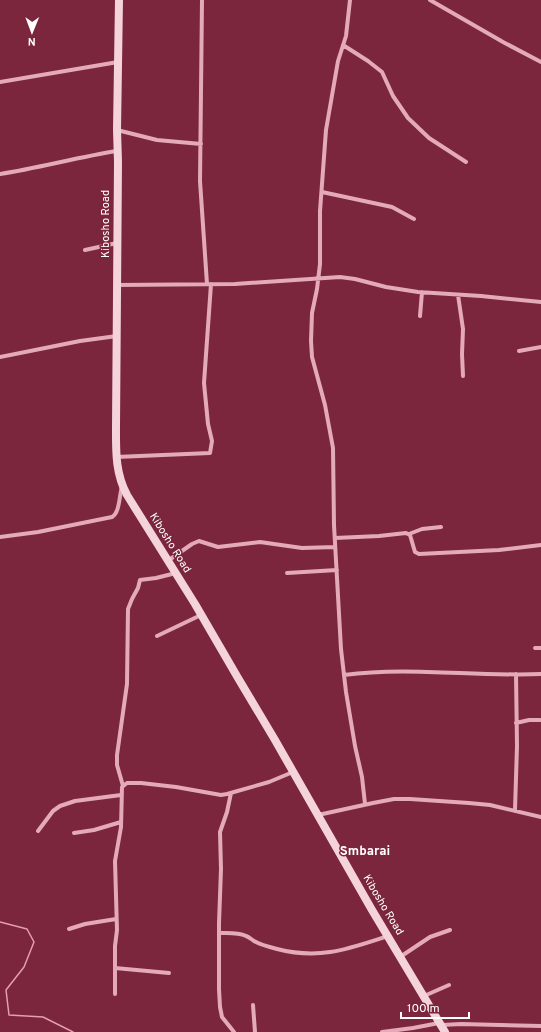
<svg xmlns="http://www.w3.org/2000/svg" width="541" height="1032" viewBox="0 0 541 1032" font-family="Overpass,sans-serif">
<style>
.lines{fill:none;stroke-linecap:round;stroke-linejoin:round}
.stream{stroke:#e49fb2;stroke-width:1.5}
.street{stroke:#e4aaba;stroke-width:4}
.secondary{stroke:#f4d3db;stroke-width:8}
.labels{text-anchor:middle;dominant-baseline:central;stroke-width:3;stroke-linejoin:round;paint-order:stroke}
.street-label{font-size:11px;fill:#fff;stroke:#7b263c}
.quarter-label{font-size:13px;font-weight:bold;fill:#fff;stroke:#7b263c}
</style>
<rect width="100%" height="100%" fill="#7b263c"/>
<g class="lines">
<path class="stream" d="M0,922l27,7 7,13 -10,25 -18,23 3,25 34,2 30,15"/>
<path class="street" d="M202,0l-2,181 7,103
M350,0l-4,36 -8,25 -12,69 -6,81v53l-3,25 -5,24 -1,28 1,16 13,48 8,43 1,77 7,124 5,43 9,54 7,31 3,27
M430,0l73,42 38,20
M343,45l25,16 14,11 11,24 15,22 21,20 37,24
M0,82l118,-20
M117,130l40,10 44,4
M0,174c39,-6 78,-17 117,-23
M322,192l70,15 22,12
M85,250l32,-7
M117,285l118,-1 105,-7 15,2 31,8 32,5 63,4 60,6
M458,295l5,34 -1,25 1,22
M420,316l2,-24
M519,351l22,-4
M0,357l80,-16 37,-5
M116,457l94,-4 2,-12 -4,-17 -4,-41 7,-99
M409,534l13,-5 19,-2
M0,537l38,-5 74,-15c8,-5 7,-21 10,-30
M335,538l44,-2 27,-3 4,2 5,17 4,2 80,-4 42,-5
M169,560l23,-16 7,-3 19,6 42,-5 42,6 33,-1
M287,573l50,-3
M157,636l44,-21
M535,648h6
M344,675c66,-9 131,2 197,-1
M516,723l13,-3h11
M123,786l-6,-21v-10l10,-71 1,-75 4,-10 6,-11 2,-8 16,-2 20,-5
M231,793l-4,19 -7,20 1,37 -2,54v66l1,18 2,10 12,15
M515,810l2,-64 -1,-72
M318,815l55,-12 21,-4h16l59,4 21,2 51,12
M38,831l15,-20 7,-5 15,-5 46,-6
M74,833l20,-3 27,-8
M69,929l16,-5 31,-5
M219,933c8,0 19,-1 27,3 3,1 5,3 8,5 7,4 15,6 23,8 43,11 71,0 111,-13
M400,957l30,-20 20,-7
M115,968l54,5
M115,994v-48l2,-16 -2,-69 6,-34 1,-40 5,-4h14l35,4 45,8 6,-1 42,-12 24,-10
M424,996l25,-11
M253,1005l2,27
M442,1025l19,-1 80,2
M382,1032l31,-4 26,-5"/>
<path class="secondary" d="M119,0l-2,130 1,32 -2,265c0,23 -1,46 11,68l68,109 43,74 37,62 97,170 73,122"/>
</g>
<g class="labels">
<g class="street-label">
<text transform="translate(106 224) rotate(-90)">Kibosho Road</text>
<text transform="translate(170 543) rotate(58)">Kibosho Road</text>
<text transform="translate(383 905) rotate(59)">Kibosho Road</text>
</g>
<g class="quarter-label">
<text x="365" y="852">Smbarai</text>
</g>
</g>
<g transform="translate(32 32) rotate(181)" stroke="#7b263c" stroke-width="3" paint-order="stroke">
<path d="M0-3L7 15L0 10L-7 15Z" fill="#ffffff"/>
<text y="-6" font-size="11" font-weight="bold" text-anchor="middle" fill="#ffffff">N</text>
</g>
<path d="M401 1012v6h68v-6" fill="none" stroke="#ffffff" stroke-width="2"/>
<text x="407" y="1012" font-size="12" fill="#ffffff" stroke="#7b263c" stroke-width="3" paint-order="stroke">100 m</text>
</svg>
